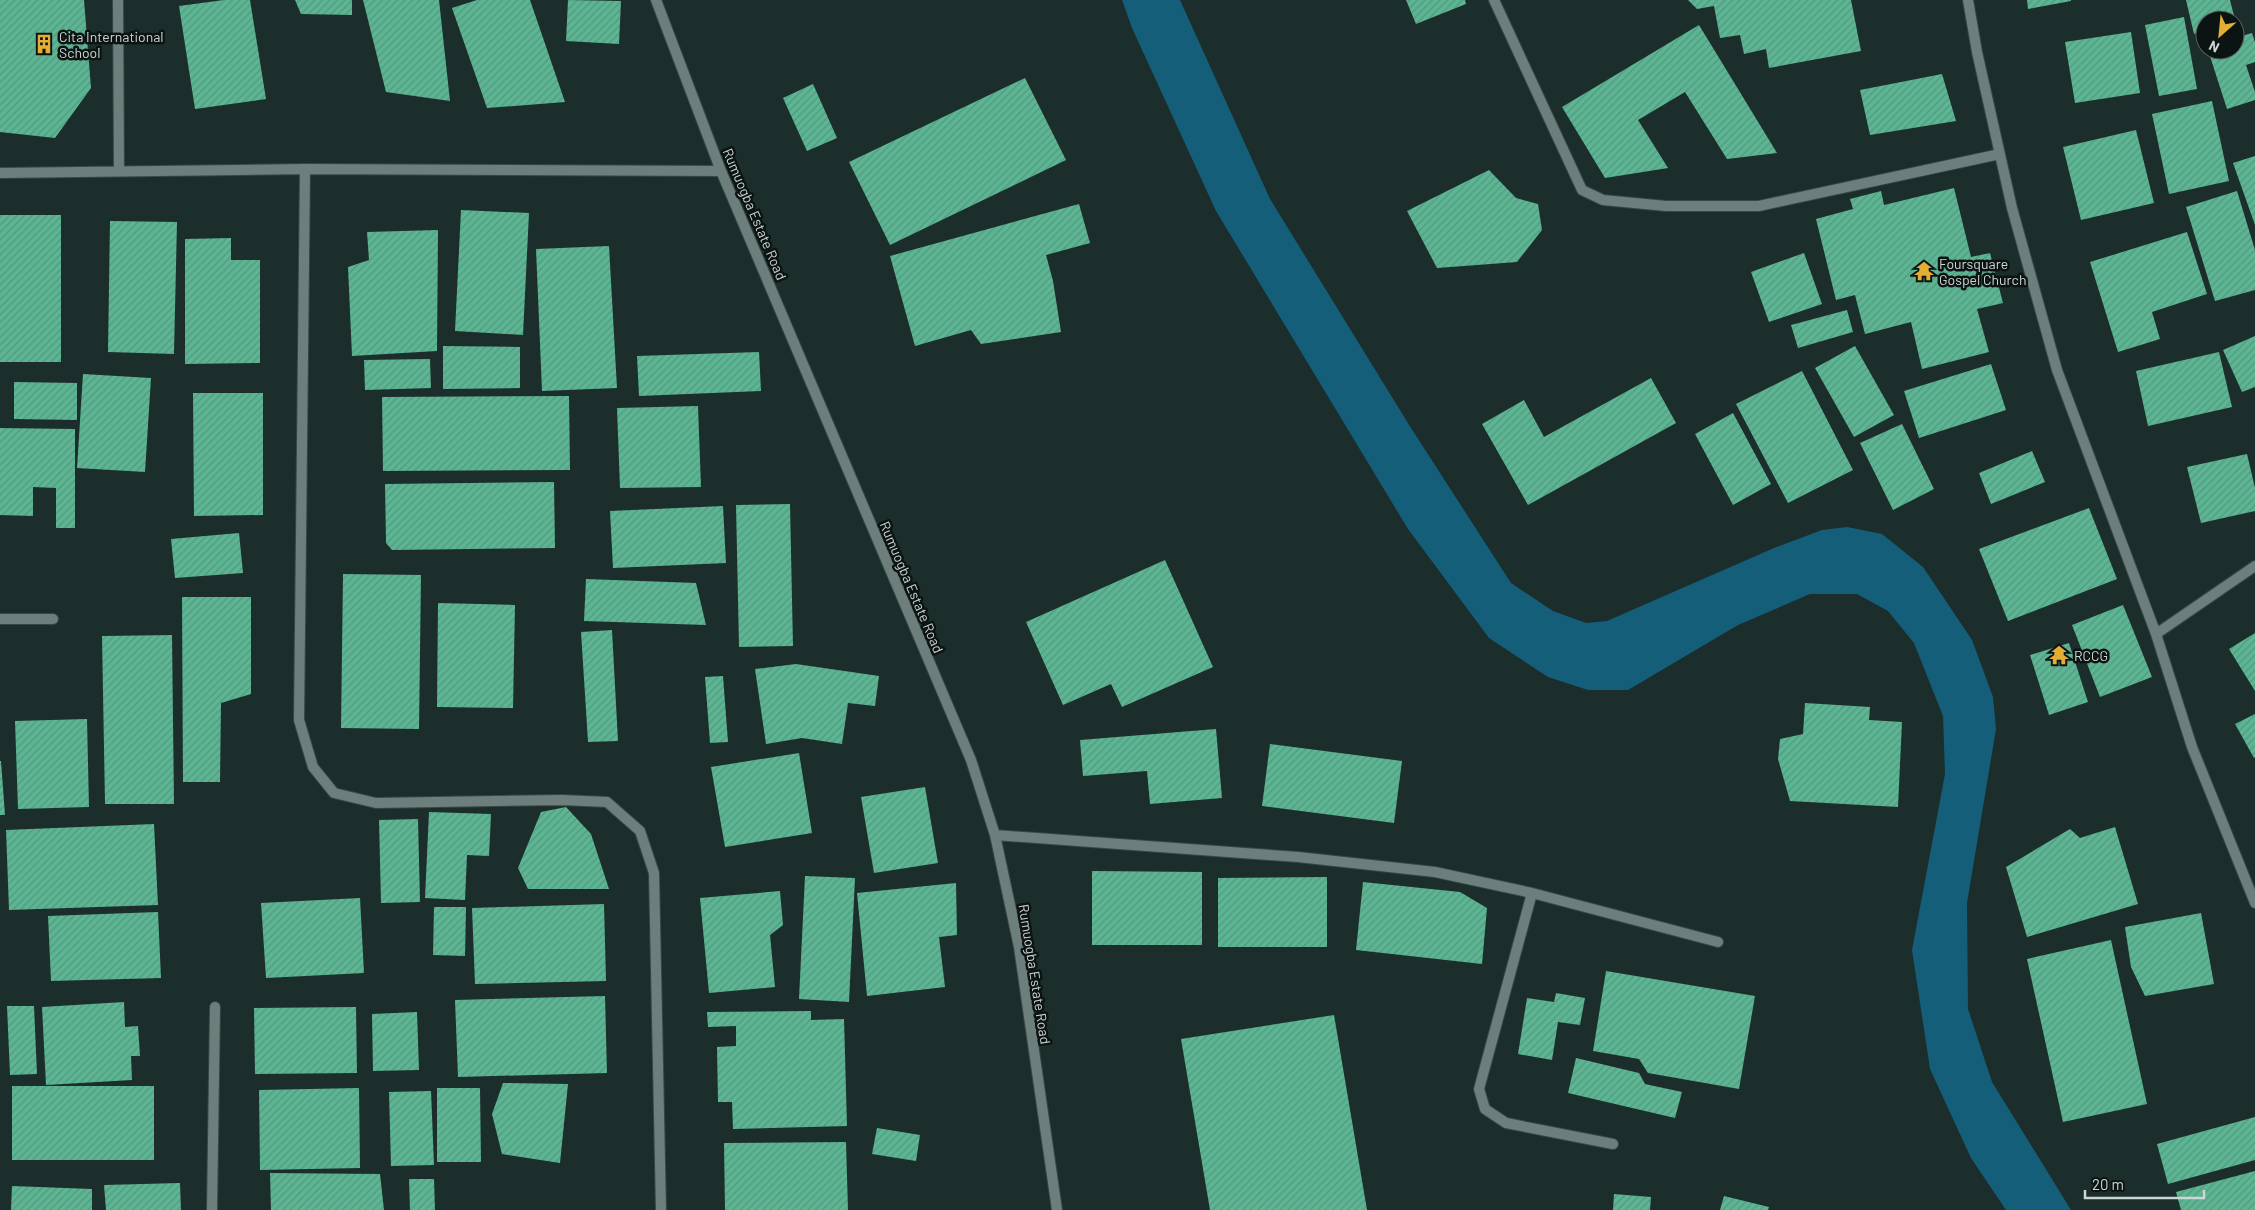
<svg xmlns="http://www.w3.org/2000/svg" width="2255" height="1210" viewBox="0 0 2255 1210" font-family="Barlow,sans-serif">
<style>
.water{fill:#145e79}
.building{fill:url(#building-hatch)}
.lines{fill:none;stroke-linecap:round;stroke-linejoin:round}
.street-casing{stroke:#394846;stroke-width:12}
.street{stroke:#6c7f7d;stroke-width:10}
.labels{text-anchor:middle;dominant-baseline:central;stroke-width:5;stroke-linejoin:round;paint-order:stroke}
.poi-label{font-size:14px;fill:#ccd6d5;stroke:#0c1413;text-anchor:start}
.street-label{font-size:14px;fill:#ccd6d5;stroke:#0c1413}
</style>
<defs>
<pattern id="building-hatch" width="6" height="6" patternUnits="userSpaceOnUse" patternTransform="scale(1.25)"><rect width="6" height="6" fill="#5cb593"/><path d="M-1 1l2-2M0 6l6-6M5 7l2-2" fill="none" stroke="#54987e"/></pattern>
</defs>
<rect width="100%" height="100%" fill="#1c2e2b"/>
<path class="water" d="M1122,0h58l90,199 141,229 100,155 42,28 33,12 21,-2 167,-73 48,-18 25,-3 35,7 41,33 49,73 21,57 3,32 -29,174 1,106 24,73 79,128h-65l-35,-52 -41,-89 -18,-119 33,-176 -2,-58 -29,-73 -26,-32 -31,-17h-47l-72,31 -110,65h-40l-40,-13 -59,-39 -81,-109 -192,-318 -84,-183z"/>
<path class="building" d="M0,0h84l7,88 -36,50 -55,-6z
M224,0h26l16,99 -71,10 -16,-103z
M295,0h57v15l-51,-1z
M363,0h76l11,101 -64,-9z
M477,0h53l35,102 -78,6 -35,-100z
M568,0l53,1 -2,43 -53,-3z
M1406,0h59l1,4 -50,20z
M1688,0h163l10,51 -92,17 -3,-19 -22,5 -4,-19 -20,3 -6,-32 -17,3z
M2027,0h44v1l-43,8z
M2186,0h44l5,20h-30v12l-11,2z
M2184,17l13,72 -38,7 -14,-71z
M1699,25l78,128 -50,6 -42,-67 -47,28 30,48 -63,10 -43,-71z
M2131,32l9,61 -65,10 -10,-61z
M2252,33l3,9v20l-9,3 9,27v8l-28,9 -19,-59h27v-12z
M1942,74l14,47 -86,14 -10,-45z
M1025,78l41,82 -176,85 -41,-83z
M813,84l24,54 -30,13 -24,-53z
M2212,101l17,80 -60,13 -17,-80z
M2136,130l18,73 -73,17 -18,-73z
M2255,156v69l-22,-62z
M1489,170l27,28 22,6 4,26 -25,32 -80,6 -30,-57z
M1954,188l17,69 19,-4 13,50 -26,6 12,43 -67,17 -11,-47 -46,12 -10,-39 -19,5 -20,-81 37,-10 -3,-10 31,-8 3,14z
M2237,191l18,59v40l-40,11 -29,-94z
M1079,204l11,39 -44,12 7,26 8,51 -80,12 -10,-14 -56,16 -25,-90z
M461,210l68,3 -6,122 -68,-4z
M0,215h61v147h-61z
M110,221l67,1 -3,132 -66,-2z
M438,230l-1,121 -85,5 -4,-89 21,-7 -2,-28z
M2187,232l20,62 -55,18 8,27 -42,13 -28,-90z
M231,238v22h29v103l-75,1v-125z
M609,246l8,142 -75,3 -6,-142z
M1804,253l18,51 -53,18 -18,-50z
M1847,310l6,22 -55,16 -7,-23z
M2255,336v51l-13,5 -19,-42z
M443,346l77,1v41l-77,1z
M1855,346l39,69 -40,22 -39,-69z
M759,352l2,39 -122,5 -2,-40z
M2219,352l13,55 -84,19 -12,-55z
M430,359l1,29 -66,2 -1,-30z
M1991,364l15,46 -87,28 -15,-47z
M1802,371l51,99 -65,33 -52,-99z
M83,374l68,4 -6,94 -68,-4z
M1651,378l25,45 -148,82 -46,-81 42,-24 20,37z
M14,382l63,1v37l-63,-1z
M193,393h70v122l-69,1z
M569,396l1,74 -187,1 -1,-74z
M698,406l3,81 -81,1 -3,-80z
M1733,413l38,71 -38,21 -38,-71z
M1902,424l32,65 -41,21 -33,-67z
M0,428l75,1v99h-19v-40l-23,-1v29l-33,-1z
M2032,451l13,31 -54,22 -12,-31z
M2247,454l8,34v23l-54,12 -14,-56z
M554,482l1,66 -163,2 -6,-7 -1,-59z
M790,504l3,142 -54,1 -3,-142z
M723,506l3,57 -113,5 -3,-57z
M2089,508l28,71 -109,42 -29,-72z
M239,533l4,40 -68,5 -4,-39z
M1165,560l48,107 -91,40 -11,-23 -48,21 -37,-83z
M343,574l78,1 -2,154 -78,-1z
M586,579l110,4 10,42 -122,-4z
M182,597h69v97l-30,9 -1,79h-37z
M438,603l77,2 -2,103 -76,-1z
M2123,605l29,72 -52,20 -28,-72z
M612,630l6,111 -30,1 -7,-110z
M2255,633v58l-26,-42z
M172,635l2,169h-69l-3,-168z
M2069,643l19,59 -39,13 -19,-60z
M796,664l83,12 -4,30 -27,-3 -6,41 -40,-6 -36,6 -11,-75z
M723,676l5,66 -18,1 -5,-66z
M1805,703l65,4 -1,13 33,2 -4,85 -108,-6 -12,-42 2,-20 23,-5z
M2255,714v43l-1,1 -19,-34z
M87,719l2,88 -71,2 -3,-88z
M1216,729l6,69 -72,6 -3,-33 -64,5 -3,-36z
M1270,744l132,17 -8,62 -132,-17z
M799,753l13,80 -87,14 -14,-80z
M0,761h1l4,54h-5z
M925,787l13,76 -64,10 -13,-76z
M566,807l25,27 18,55h-81l-10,-21 23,-56z
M429,812l62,2 -2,42 -22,-1 -2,45 -40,-2z
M418,819l2,83 -39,1 -2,-83z
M154,824l4,81 -149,5 -3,-80z
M2115,827l23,77 -111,33 -21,-70 64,-38 10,9z
M1092,871l110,1v73h-110z
M805,876l50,2 -6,124 -50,-3z
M1327,877v70h-109v-69z
M1363,882l97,10 27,16 -5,56 -126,-14z
M956,883l1,52 -18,2 6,50 -78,9 -10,-103z
M780,891l3,34 -13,10 5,52 -66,6 -9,-95z
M360,898l4,75 -98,5 -5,-75z
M604,904l2,77 -131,3 -3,-76z
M434,907h32l-1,49 -32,-1z
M158,912l3,66 -110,3 -3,-65z
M2201,913l13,71 -69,12 -14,-29 -6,-40z
M2111,940l36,164 -84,18 -36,-163z
M1606,971l149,25 -16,93 -91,-16 -9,-14 -46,-8z
M1556,993l29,5 -5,27 -22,-3 -6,38 -34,-6 9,-56 27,4z
M605,996l2,77 -149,4 -3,-77z
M124,1002l1,25 13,-1 2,30h-9l1,24 -86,5 -4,-78z
M7,1006h27l3,68 -27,1z
M356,1007l1,66 -102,1 -1,-66z
M811,1011v9l33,-1 3,107 -114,3 -1,-27h-14l-1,-55 19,-1v-20l-28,1 -1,-15z
M417,1012l2,58 -46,1 -1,-57z
M1334,1015l33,195h-157l-29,-171z
M1576,1058l63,15 6,11 37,8 -7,26 -107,-25z
M503,1083l65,1 -8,79 -58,-9 -10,-40z
M12,1086h142v74h-142z
M359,1088l1,80 -100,2 -1,-80z
M437,1088h43l1,74h-44z
M431,1091l3,74 -43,1 -2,-74z
M2255,1117v43l-87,24 -11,-40z
M877,1128l43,7 -4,26 -44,-7z
M846,1142l2,68h-123l-1,-67z
M2255,1171v39h-74l-5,-18z
M270,1173l110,1 4,36h-113z
M409,1179h25l1,31h-25z
M180,1183l1,27h-75l-2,-25z
M12,1186l80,3v21h-81z
M1614,1194l37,3 -1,13h-37z
M1724,1196l45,11 -1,3h-48z"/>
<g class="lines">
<defs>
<path id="street" d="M118,0l1,171
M656,0l65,171 250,589 24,75 24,112 38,263
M1494,0l88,190 21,10 63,6h93l241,-52
M1968,0l9,52 35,156 45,162 99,264 36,113 63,156
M305,169l-6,551 14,47 21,26 42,10 186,-3 45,2 33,29 14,42 7,337
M0,173l305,-4 416,2
M0,619h53
M2156,634l99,-68
M995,835l303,22 137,15 97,21 186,49
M1532,893l-53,196 6,20 21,14 107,21
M212,1210l3,-203"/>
</defs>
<use href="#street" class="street-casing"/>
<use href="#street" class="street"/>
</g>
<defs>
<symbol id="building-bare" viewBox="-9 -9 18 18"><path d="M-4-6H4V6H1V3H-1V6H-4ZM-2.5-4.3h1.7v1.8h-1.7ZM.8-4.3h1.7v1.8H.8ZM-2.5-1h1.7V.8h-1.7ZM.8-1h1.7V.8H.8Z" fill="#e4ae35" stroke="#0c1413" stroke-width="2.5" paint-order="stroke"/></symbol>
<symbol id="temple-bare" viewBox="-9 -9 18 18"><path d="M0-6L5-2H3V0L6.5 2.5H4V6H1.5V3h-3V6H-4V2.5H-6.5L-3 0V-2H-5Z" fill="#e4ae35" stroke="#0c1413" stroke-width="2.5" paint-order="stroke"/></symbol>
</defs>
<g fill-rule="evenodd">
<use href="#building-bare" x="30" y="30" width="28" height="28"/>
<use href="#temple-bare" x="1910" y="257" width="28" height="28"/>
<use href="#temple-bare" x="2045" y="641" width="28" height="28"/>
</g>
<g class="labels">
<g class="poi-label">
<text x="59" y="36">Cita International<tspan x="59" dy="16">School</tspan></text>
<text x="1939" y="263">Foursquare<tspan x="1939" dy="16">Gospel Church</tspan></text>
<text x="2074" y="655">RCCG</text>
</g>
<g class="street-label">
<text transform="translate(755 214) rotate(67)">Rumuogba Estate Road</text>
<text transform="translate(912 587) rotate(67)">Rumuogba Estate Road</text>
<text transform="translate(1035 974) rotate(81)">Rumuogba Estate Road</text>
</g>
</g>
<g transform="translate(2220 35) rotate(207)"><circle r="24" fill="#0c1413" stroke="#596261"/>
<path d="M0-4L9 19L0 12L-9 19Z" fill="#e4ae35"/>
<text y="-8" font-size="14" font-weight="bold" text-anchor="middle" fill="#ccd6d5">N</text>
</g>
<path d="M2085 1190v8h119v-8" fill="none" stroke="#ccd6d5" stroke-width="2.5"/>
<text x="2092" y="1190" font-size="15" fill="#ccd6d5" stroke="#0c1413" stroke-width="4" paint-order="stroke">20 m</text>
</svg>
